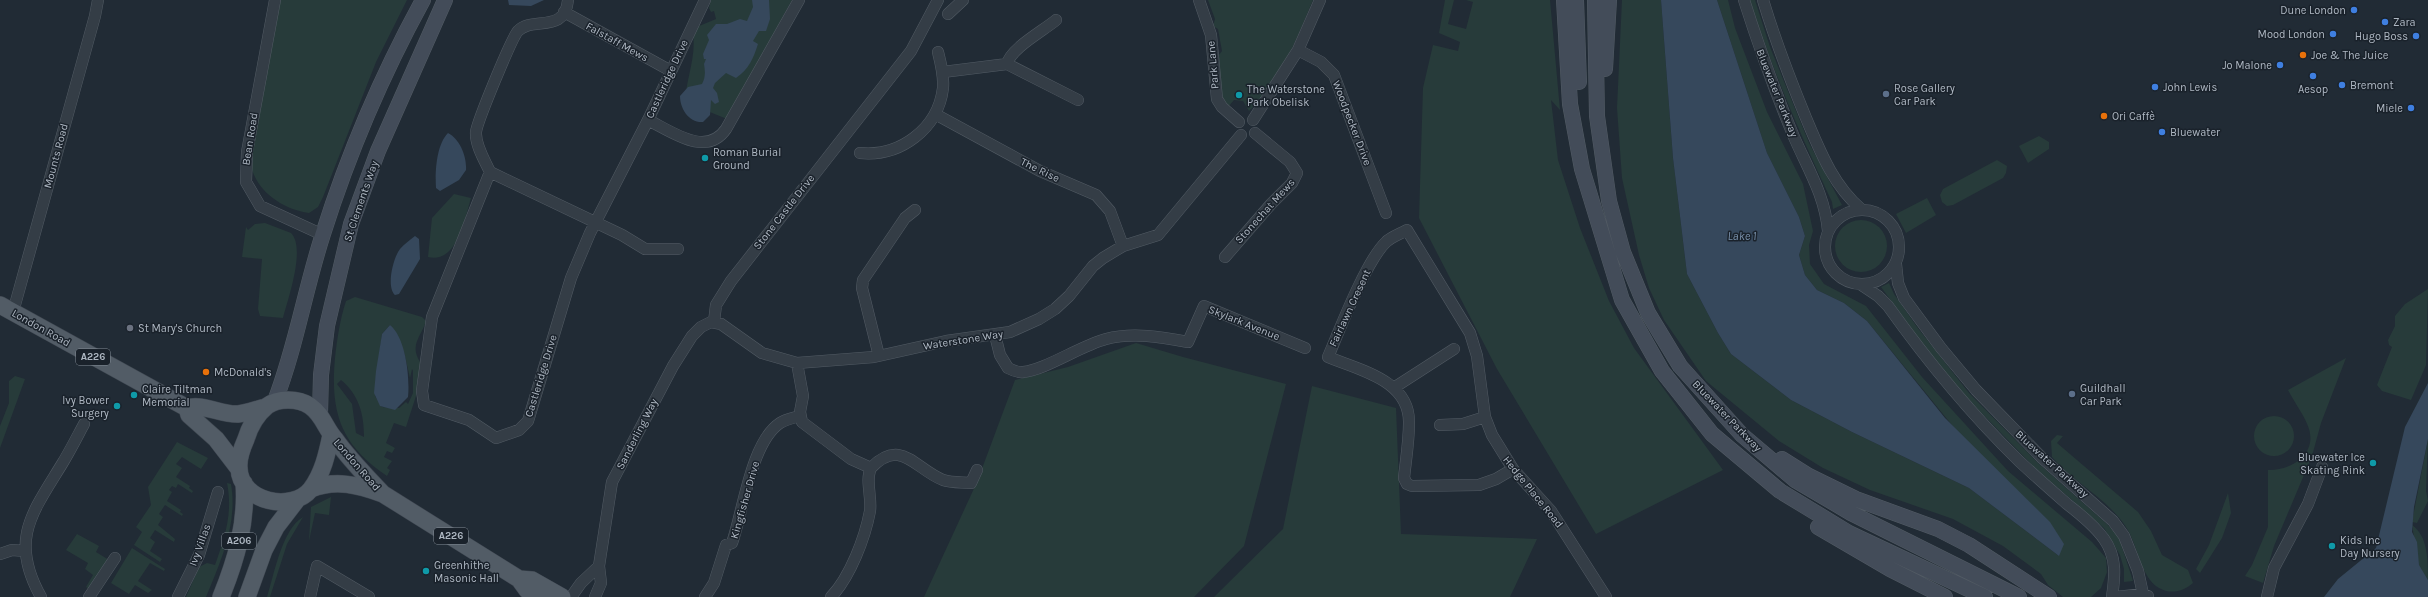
<svg xmlns="http://www.w3.org/2000/svg" width="2428" height="597" viewBox="0 0 2428 597" font-family="Karla,sans-serif">
<style>
.green{fill:#273b3a;fill-rule:evenodd}
.water{fill:#36485c}
.lines{fill:none;stroke-linecap:round;stroke-linejoin:round}
.street-casing{stroke:#525b64;stroke-width:12}
.secondary-casing{stroke:#525b64;stroke-width:16}
.primary-casing{stroke:#3e4650;stroke-width:18}
.street{stroke:#343d46;stroke-width:11}
.secondary{stroke:#434c59;stroke-width:15}
.primary{stroke:#525c66;stroke-width:17}
.shop-dot{fill:#3f7fe0;stroke:#1a222b;stroke-width:1.5}
.food-dot{fill:#e8710a;stroke:#1a222b;stroke-width:1.5}
.service-dot{fill:#5c6f8a;stroke:#1a222b;stroke-width:1.5}
.culture-dot{fill:#0f9aa8;stroke:#1a222b;stroke-width:1.5}
.worship-dot{fill:#6b7280;stroke:#1a222b;stroke-width:1.5}
.labels{text-anchor:middle;dominant-baseline:central;stroke-width:3;stroke-linejoin:round;paint-order:stroke}
.shield{fill:#1a222b;stroke:#828b95;stroke-width:1}
.shield-label{font-size:10px;font-weight:bold;fill:#afb8c3}
.poi-label{font-size:11px;fill:#afb8c3;stroke:#1a222b;text-anchor:start}
.street-label{font-size:11px;fill:#afb8c3;stroke:#1a222b}
.water-label{font-size:12px;font-style:italic;fill:#7990aa;stroke:#1a222b}
</style>
<rect width="100%" height="100%" fill="#212b35"/>
<path class="green" d="M279,0h128l-31,62 -53,135 -5,10 -9,6c-28,-4 -56,-24 -59,-53z
M711,0h81l-65,119 -42,-17c1,-25 13,-48 7,-73l24,-10 -2,-8 -3,1 -2,-4z
M1208,0h105c-16,38 -33,83 -64,111l-6,-10 -9,-1 -6,7 -6,-8 -4,-43 4,-5 -4,-22 -5,-3 2,-7z
M1445,0h9l-6,24 18,5 7,-27 -7,-2h84l10,110 -9,-10 7,60 22,68 29,73 25,47 89,122 -127,64 -99,-165 -78,-151 4,-130 10,-43 25,6 2,-9 -21,-9z
M1622,0h39l12,158 14,116 31,59 13,21 60,46 61,32 117,56 90,68 -192,-235 -23,-18 -27,-13 -12,-15 -6,-20 6,-19 -6,-19 -32,-64 -50,-153h11l7,28 32,84 36,72 10,47 -4,14 1,19 14,20 42,22 56,71 86,94 84,71 14,16 1,14 -6,16 -10,9h-28l-15,-12 -7,-11 -38,-28 -50,-27 -83,-29 -47,-22 -44,-27 -73,-60 -42,-61 -15,-32 -10,-33 -17,-77 -5,-70z
M1750,0h5l15,47 39,96 33,62 -9,4 -1,-7c-31,-66 -60,-132 -82,-202z
M2039,136l10,6v7l-21,14 -9,-17z
M1997,160l10,6 -1,7 -3,5 -50,27 -6,1 -5,-4 -2,-7 3,-6z
M454,194l17,4c-6,19 -13,66 -43,59l4,-39z
M1927,198l9,17 -30,18 -10,-19z
M1835 246a26 26 0 1 1 52 0a26 26 0 1 1-52 0Z
M265,223l26,10c15,15 -3,66 -8,85l-23,-2 -2,-7 4,-50 -20,-2 4,-30 2,3 7,-6z
M1889,283l5,11 23,33 52,66 69,70 69,61 12,14 14,43 -9,1v-13l-4,-14 -16,-27 -70,-61 -69,-71 -34,-41 -50,-68z
M2428,289l-2,76 -15,35 -29,-9 -5,-6 15,-38 -3,-2 -1,-5 7,-14v-10l10,-12z
M355,297l67,20 4,4c-4,15 -18,24 -5,42l-5,33 -10,31 -12,-4 -8,20 9,5 -3,5 -5,-2 -3,6 8,4 -5,7 3,2 -3,6c-46,-31 -57,-63 -52,-118 2,-18 5,-39 11,-57zM390,325l14,27 6,26 2,-9 1,2v22l-5,11 -2,-2 -7,6 -17,-1 -7,-11v-10l7,-52zM341,380c18,15 23,34 23,57l-8,-4 -4,-29 -15,-20z
M1136,343l47,14 103,27 -42,162 -50,51h-270l53,-115 38,-102 53,-13z
M2346,358l-25,65 -9,33 -38,90 -11,37 -18,-7 7,-11 16,-38v-57c22,1 49,-15 41,-41 -4,-13 -15,-27 -21,-39z
M15,376l10,3 -25,69v-22l9,-23v-22z
M1312,386l84,22 5,126 136,5 -27,58h-296l69,-68z
M2254 436a20 20 0 1 1 40 0a20 20 0 1 1-40 0Z
M2057,435l6,1 -6,7 81,69 13,19 11,24 26,15 5,13c-9,8 -22,12 -34,5 -19,-11 -21,-43 -33,-61 -19,-29 -52,-44 -74,-70l-1,-16z
M2428,439l-2,52 2,10 -11,22 -5,-1z
M177,442l31,16 -7,11 -19,-12 -6,7 6,4 -6,9 14,9 -1,2 4,3 -1,2 -14,-9 -2,4 -4,-2 -3,4 3,2 -5,9 14,9 -1,2 3,2 -1,2 -17,-11 -6,9 4,3 -5,8 17,14 -1,3 -19,-12 -5,8 5,4 -5,9 12,8 -2,3 -26,-17 8,-13 -6,-5 15,-22 -3,-18z
M227,483l4,1c7,39 -10,77 -25,113h-20l13,-30 8,-4 8,2c10,-28 18,-52 12,-82z
M2228,493l3,20 -9,25 -22,35 -4,-4 13,-24z
M331,497l-2,18 -14,-2 -6,28 2,-34z
M303,517l-16,27 -17,53h-3c7,-22 15,-68 36,-80z
M2412,525c16,11 16,35 16,55l-9,-14z
M77,534l22,12 -3,6 13,8 -19,30 -4,-3 7,-12 -8,-6 3,-6 -22,-13z
M132,548l33,21 -1,2 -14,-8 -12,18 14,9 -4,3 -13,-8 -6,9 -18,-11z"/>
<path class="water" d="M508,0h36l-13,6 -22,-1z
M752,0h17l1,19 -4,12h-7l-6,10 5,3c-5,15 -9,25 -22,34l-10,-5 -11,10 -2,5 4,5 2,9 -4,2 -4,-4 -1,15 -7,7c-14,1 -23,-13 -23,-26l8,-9 14,-3c4,-7 3,-14 2,-20l2,-5h-2l-1,-5 6,-14 -2,-5 9,-11h11l13,-5 7,2 6,-14z
M1661,0h56l50,153 32,64 6,19 -6,19 6,20 12,15 27,13 23,18 78,97 105,104 14,22 -5,12 -90,-68 -117,-56 -61,-32 -60,-46 -13,-21 -31,-59 -14,-116z
M448,133c12,6 19,24 18,37l-7,10 -19,11 -4,-3c-1,-15 0,-43 12,-55z
M415,236l4,3 1,20 -21,35 -4,1c-9,-8 -2,-37 5,-46 4,-5 10,-9 15,-13z
M390,325c16,13 20,53 18,72l-13,13 -15,-4 -6,-13 2,-22 6,-37z
M2428,383v56l-14,68 -2,25 5,10 2,23 9,15v17h-104l14,-18 38,-31 29,-121z"/>
<g class="lines">
<defs>
<path id="street" d="M275,0l-28,152 -1,30 14,24 63,29
M568,0c-3,34 -36,16 -50,31 -6,6 -41,91 -42,101 -1,13 9,29 14,40l-58,145 -10,74 2,14 45,15 27,18 23,-8 9,-9 43,-143 19,-45 58,-113 57,-120
M1199,0l12,35 6,64 5,8 17,15
M1744,0c15,47 31,92 50,137 14,32 31,59 34,94
M1763,0c12,40 27,79 43,118 14,33 27,67 55,91
M564,12l107,59
M948,14l15,-14
M1298,50l23,12 13,13 52,138
M1007,64l71,36
M943,72l64,-8c4,-16 36,-33 49,-44
M935,114l105,57 56,24 14,16 13,35
M648,120c23,11 58,38 78,9l73,-129
M1253,120l45,-70 22,-50
M860,153c40,4 78,-24 83,-65 1,-12 -2,-24 -5,-36
M490,172l132,63 23,14h33
M1825 247a37 37 0 1 1 74 0a37 37 0 1 1-74 0Z
M1225,257l46,-53 21,-21 5,-10 -7,-11 -35,-29
M1896,264l2,19 6,15 37,50 35,42 66,68 71,63 11,15 14,35 5,23
M1860,284l18,12 10,10c40,56 82,107 131,155 16,15 32,29 48,43 13,10 27,21 37,35 13,18 11,37 8,58
M13,312l82,-296 3,-16
M714,322l2,-17 15,-24 180,-230 27,-51
M995,335l5,20 8,13c4,2 10,5 15,4 22,-2 57,-26 83,-33 27,-7 55,-2 82,3l16,-36 101,42
M879,356l-17,-68 1,-8 42,-62 10,-8
M797,363l6,33 -3,16 2,10 49,37 20,9c30,-31 44,1 72,12 9,3 19,2 28,3l6,-13
M1395,387l59,-38
M1440,425l23,-1 22,-7
M1513,469l-17,10 -17,6 -67,1 -5,-2 -3,-6c2,-19 5,-37 5,-55 1,-43 -50,-53 -81,-66 12,-28 38,-96 58,-115 5,-5 14,-8 21,-12l63,103 7,23 8,61 7,18 21,34 38,42 55,86
M0,554l12,-4 13,1
M41,597c-32,-57 -9,-84 21,-133 8,-13 15,-27 22,-40
M89,597l26,-39
M178,597l21,-42 19,-63
M310,597l7,-31 52,31
M571,597l10,-14 18,-17
M595,597l6,-14 -2,-17 13,-84 61,-116 19,-30 9,-9 10,-5 10,2 41,29 35,10 77,-6 72,-16 64,-9 29,-13 16,-10 14,-13 24,-30 10,-8 20,-12 35,-11 83,-100
M705,597l9,-14 12,-38 6,-2c11,-31 19,-101 48,-120 6,-4 13,-5 20,-7
M831,597c19,-20 34,-59 39,-86 2,-14 -5,-31 1,-43
M2116,597l27,-3 5,2
M2267,597l7,-29 34,-64 14,-37"/>
<path id="secondary" d="M1564,0l6,104 12,65 40,131 40,71 50,63 68,57 69,42 136,64
M1576,0l3,82
M1595,0l2,116 12,85 14,51 25,61 32,53 62,69 53,45 56,33 168,84
M1605,69l4,-69
M275,401c21,-54 30,-112 48,-167 25,-79 60,-161 100,-234
M320,414l1,-39 6,-49 24,-102 27,-73 67,-151
M1782,459l27,17 47,23 82,30 31,16 80,52
M1818,527l72,42 55,28"/>
<path id="primary" d="M0,305l187,103c16,-5 34,7 51,6 9,-1 19,-5 28,-7
M187,408l2,7 27,24 23,30
M331,435c-4,19 -8,38 -20,54 -19,24 -71,13 -72,-21 -1,-10 3,-20 7,-29 4,-13 10,-24 21,-33 11,-8 31,-8 43,0 13,9 15,22 25,33 14,20 31,37 48,55
M311,489c25,-10 47,-4 72,5l136,85 8,11 10,7
M519,579l13,1 30,17
M221,597c15,-37 26,-74 23,-114
M247,597l17,-47 12,-23 20,-26"/>
</defs>
<use href="#street" class="street-casing"/>
<use href="#secondary" class="secondary-casing"/>
<use href="#primary" class="primary-casing"/>
<use href="#street" class="street"/>
<use href="#secondary" class="secondary"/>
<use href="#primary" class="primary"/>
</g>
<g class="shop-dot">
<circle cx="2354" cy="10" r="4"/>
<circle cx="2385" cy="22" r="4"/>
<circle cx="2333" cy="34" r="4"/>
<circle cx="2416" cy="36" r="4"/>
<circle cx="2280" cy="65" r="4"/>
<circle cx="2313" cy="76" r="4"/>
<circle cx="2342" cy="85" r="4"/>
<circle cx="2155" cy="87" r="4"/>
<circle cx="2411" cy="108" r="4"/>
<circle cx="2162" cy="132" r="4"/>
</g>
<g class="food-dot">
<circle cx="2303" cy="55" r="4"/>
<circle cx="2104" cy="116" r="4"/>
<circle cx="206" cy="372" r="4"/>
</g>
<g class="service-dot">
<circle cx="1886" cy="94" r="4"/>
<circle cx="2072" cy="394" r="4"/>
</g>
<g class="culture-dot">
<circle cx="1239" cy="95" r="4"/>
<circle cx="705" cy="158" r="4"/>
<circle cx="134" cy="395" r="4"/>
<circle cx="117" cy="406" r="4"/>
<circle cx="2373" cy="463" r="4"/>
<circle cx="2332" cy="546" r="4"/>
<circle cx="426" cy="571" r="4"/>
</g>
<circle class="worship-dot" cx="130" cy="328" r="4"/>
<g class="labels">
<g class="shield">
<rect x="76" y="349" width="34" height="16" rx="3"/>
<rect x="434" y="528" width="34" height="16" rx="3"/>
<rect x="222" y="533" width="34" height="16" rx="3"/>
</g>
<g class="shield-label">
<text x="93" y="357">A226</text>
<text x="451" y="536">A226</text>
<text x="239" y="541">A206</text>
</g>
<g class="poi-label">
<text x="2346" y="10" text-anchor="end">Dune London</text>
<text x="2393" y="22">Zara</text>
<text x="2325" y="34" text-anchor="end">Mood London</text>
<text x="2408" y="36" text-anchor="end">Hugo Boss</text>
<text x="2311" y="55">Joe &amp; The Juice</text>
<text x="2272" y="65" text-anchor="end">Jo Malone</text>
<text x="2350" y="85">Bremont</text>
<text x="2163" y="87">John Lewis</text>
<text x="1894" y="88">Rose Gallery<tspan x="1894" dy="13">Car Park</tspan></text>
<text x="1247" y="89">The Waterstone<tspan x="1247" dy="13">Park Obelisk</tspan></text>
<text x="2313" y="89" text-anchor="middle">Aesop</text>
<text x="2403" y="108" text-anchor="end">Miele</text>
<text x="2112" y="116">Ori Caffè</text>
<text x="2170" y="132">Bluewater</text>
<text x="713" y="152">Roman Burial<tspan x="713" dy="13">Ground</tspan></text>
<text x="138" y="328">St Mary's Church</text>
<text x="214" y="372">McDonald's</text>
<text x="2080" y="388">Guildhall<tspan x="2080" dy="13">Car Park</tspan></text>
<text x="142" y="389">Claire Tiltman<tspan x="142" dy="13">Memorial</tspan></text>
<text x="109" y="400" text-anchor="end">Ivy Bower<tspan x="109" dy="13">Surgery</tspan></text>
<text x="2365" y="457" text-anchor="end">Bluewater Ice<tspan x="2365" dy="13">Skating Rink</tspan></text>
<text x="2340" y="540">Kids Inc<tspan x="2340" dy="13">Day Nursery</tspan></text>
<text x="434" y="565">Greenhithe<tspan x="434" dy="13">Masonic Hall</tspan></text>
</g>
<g class="street-label">
<text transform="translate(617 42) rotate(29)">Falstaff Mews</text>
<text transform="translate(1213 65) rotate(-95)">Park Lane</text>
<text transform="translate(667 79) rotate(-65)">Castleridge Drive</text>
<text transform="translate(1777 93) rotate(68)">Bluewater Parkway</text>
<text transform="translate(1352 123) rotate(69)">Woodpecker Drive</text>
<text transform="translate(250 139) rotate(-81)">Bean Road</text>
<text transform="translate(56 156) rotate(-75)">Mounts Road</text>
<text transform="translate(1040 170) rotate(26)">The Rise</text>
<text transform="translate(361 201) rotate(-71)">St Clements Way</text>
<text transform="translate(1265 211) rotate(-48)">Stonechat Mews</text>
<text transform="translate(784 212) rotate(-52)">Stone Castle Drive</text>
<text transform="translate(1350 308) rotate(-65)">Fairlawn Cresent</text>
<text transform="translate(1244 323) rotate(22)">Skylark Avenue</text>
<text transform="translate(41 328) rotate(29)">London Road</text>
<text transform="translate(963 340) rotate(-9)">Waterstone Way</text>
<text transform="translate(541 376) rotate(-73)">Castleridge Drive</text>
<text transform="translate(1727 416) rotate(46)">Bluewater Parkway</text>
<text transform="translate(637 434) rotate(-63)">Sanderling Way</text>
<text transform="translate(2052 464) rotate(42)">Bluewater Parkway</text>
<text transform="translate(357 465) rotate(49)">London Road</text>
<text transform="translate(1533 492) rotate(51)">Hedge Place Road</text>
<text transform="translate(745 500) rotate(-74)">Kingfisher Drive</text>
<text transform="translate(200 545) rotate(-70)">Ivy Villas</text>
</g>
<g class="water-label">
<text x="1742" y="236">Lake 1</text>
</g>
</g>
</svg>
